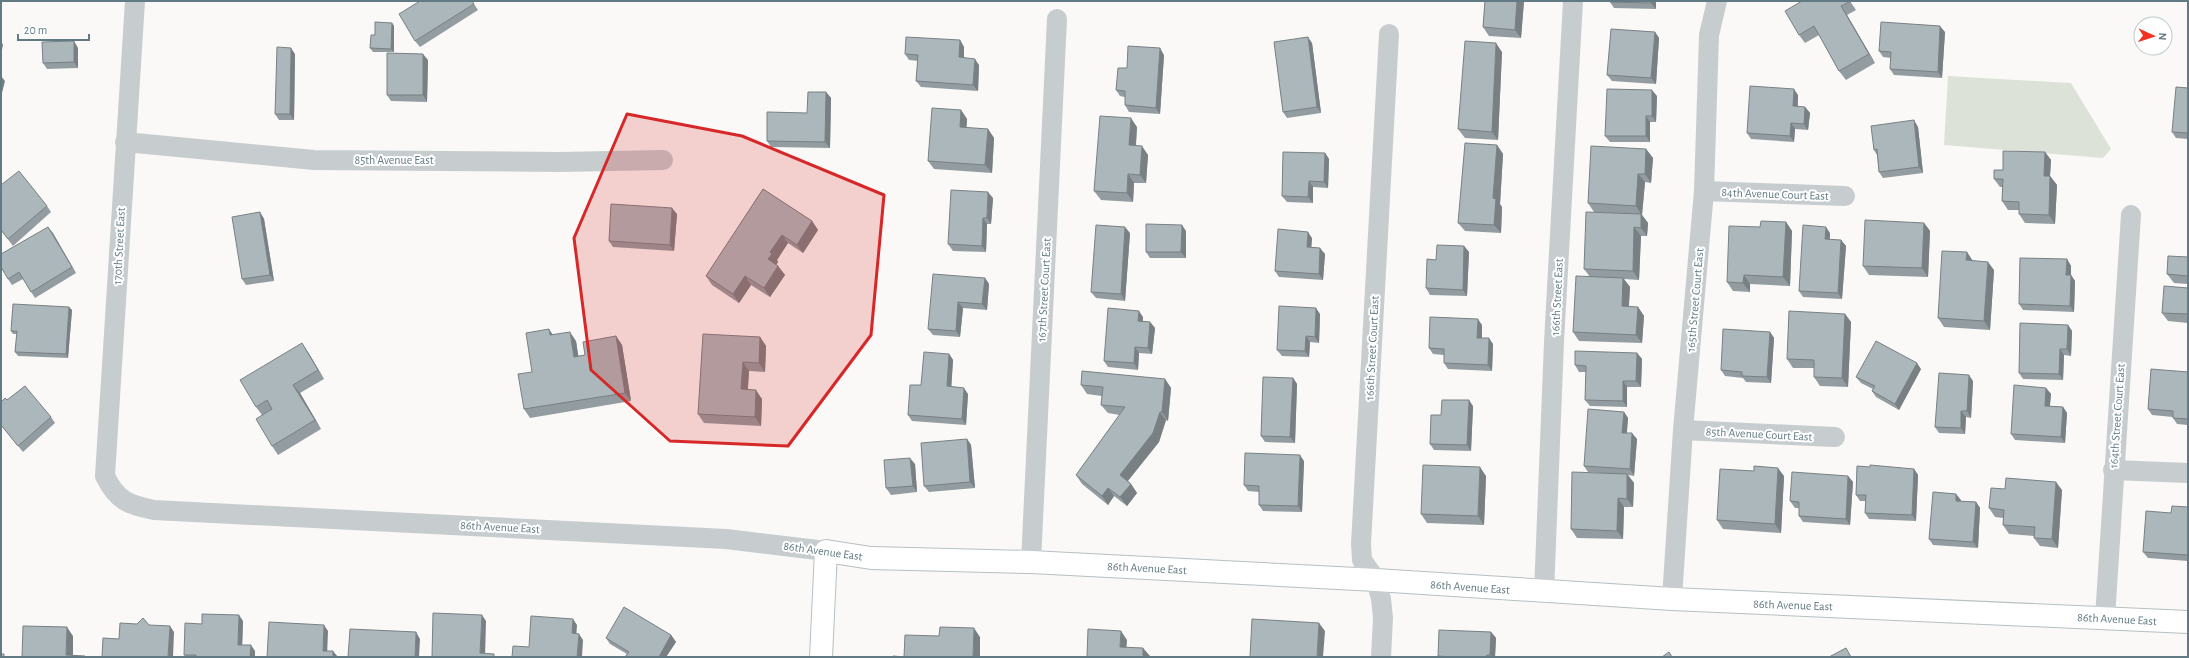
<svg xmlns="http://www.w3.org/2000/svg" width="2189" height="658" viewBox="0 0 2189 658" font-family="'Alegreya Sans',sans-serif">
<style>
.green{fill:#dce2d8}
.lines{fill:none;stroke-linecap:round;stroke-linejoin:round}
.secondary-casing{stroke:#b6bfc2;stroke-width:24}
.street{stroke:#c7cccf;stroke-width:20}
.secondary{stroke:#fff;stroke-width:22}
.wall{fill:#939da1}
.shaded-wall{fill:#788083}
.building{fill:#abb7bb;stroke:#788083}
.marked{fill:#d62828;fill-opacity:0.2;stroke:#d62828;stroke-width:3;stroke-linejoin:round}
.labels{text-anchor:middle;dominant-baseline:central;stroke-width:4;stroke-linejoin:round;paint-order:stroke}
.street-label{font-size:12px;fill:#627a84;stroke:#fff}
</style>
<rect width="100%" height="100%" fill="#faf9f7"/>
<path class="green" d="M1948,76l123,7 40,66 -8,9 -159,-13z"/>
<g class="lines">
<defs>
<path id="secondary" d="M821,657l5,-106 45,7 160,4 345,18 296,19 516,23"/>
</defs>
<use href="#secondary" class="secondary-casing"/>
<path class="street" d="M135,1l-30,475c12,25 24,29 49,34l572,29 100,12
M125,142l189,18 245,2 104,-2
M1704,191l141,5
M1683,430l152,7
M2113,470l75,3
M1031,562l26,-543
M1544,593l10,-251 19,-341
M1672,599l11,-169 21,-239 5,-156 8,-34
M2105,618l26,-403
M1381,657l2,-39 -2,-19 -5,-19 -14,-20 -1,-16 28,-510"/>
<use href="#secondary" class="secondary"/>
</g>
<path class="wall" d="M472,1l6,9 -58,37 -5,-6z
M1485,1h39l-3,37 -32,-2 -6,-9z
M1656,1v8l-42,-1 -4,-6z
M1802,1h48l6,9 -9,5 28,48 -29,17 -7,-9 -20,-36 -14,8 -6,-8z
M392,23l2,3v26h-21l-3,-4 5,-13z
M1655,32l4,6 -3,46 -44,-3 -5,-6z
M1945,32l-3,46 -48,-3 -4,-6 1,-11 -8,-1 -4,-6z
M960,40l4,7v11l15,7 -1,26 -57,-4 -5,-6 2,-20 -9,-1 -4,-6z
M1312,43l9,70 -34,5 -4,-6z
M78,48v20l-31,1 -4,-6z
M1502,52l-4,88 -33,-2 -7,-9z
M295,54l-1,66h-15l-4,-6z
M1164,55l-4,59 -31,-2 -4,-7v-8l-5,-1 -4,-6 11,-22z
M428,60l-1,42 -36,-1 -4,-6z
M2188,88v51l-12,-1 -4,-6z
M826,92l5,6 -1,50 -59,-1 -4,-6 40,-28z
M1798,95v12h7l5,6 -2,17 -13,-1 -1,13 -43,-3 -4,-6z
M1657,96l-1,26h-6v20h-40l-5,-6z
M961,110l6,9 -1,9 22,1 6,9 -2,35 -58,-4 -6,-8z
M1137,127l-1,19 12,9 -2,28h-12l-1,19 -32,-2 -7,-9z
M1918,127l5,46 -40,5 -4,-6 -2,-17 -3,-5z
M1497,145l6,9 -3,50 2,3 -1,26 -36,-2 -7,-8z
M1646,149l7,9 -2,25 -6,-1 -3,33 6,8 -1,13h-6l-2,44 -15,-1 6,8 -1,20h9l6,9 -2,27 -63,-2 -6,-9 17,-55 -6,-8 22,-56 -12,-1 -6,-9z
M2045,152l6,8 -1,16 7,9 -2,39 -30,-1 -6,-9v-4h-11l-6,-9 1,-14h-3l-6,-8 9,-9z
M1325,153l4,6 -1,29 -15,-1v16l-26,-1 -5,-6z
M763,189l49,32 6,9 -15,23 -15,-10 -11,17 1,2 -2,3 2,1 7,9 -15,22 -19,-12 -12,18 -27,-18 -6,-9z
M993,198l-2,26h-4l-1,28 -33,-1 -5,-7z
M47,206l4,6 -38,34 -12,-16z
M260,212l4,7 10,62 -28,4 -4,-6z
M677,214l-3,37 -61,-4 -4,-6z
M1786,222l6,9 -2,55 -40,-2v8l-17,-1 -6,-9 33,-55z
M1924,223l6,8 -2,46 -59,-2 -6,-9z
M48,227l28,46 -41,25 -12,-19 -11,6 -4,-6z
M1186,231v27h-36l-4,-6z
M1130,233l-5,68 -29,-3 -5,-6z
M1830,233v7h11l5,6 -4,53 -39,-2 -4,-6z
M1312,238l-1,9 14,7 -2,26 -44,-3 -4,-6z
M1464,246l5,6 -2,44 -37,-1 -4,-7 10,-28z
M2188,257v27l-14,-1 -7,-9z
M2067,259l4,7v9l4,6 -1,31 -51,-2 -4,-6z
M1994,270l-4,60 -46,-3 -6,-9z
M985,278l4,6 -2,26 -24,-2 -3,29 -27,-2 -5,-6z
M2188,288v35l-20,-2 -6,-8z
M69,307l3,3 -4,48 -50,-2 -3,-4 2,-18h-4l-2,-3z
M1320,314l-1,29 -9,-1 -1,15 -27,-1 -5,-6z
M1845,314l6,8 -3,65 -28,-1 -6,-9v-9h-21l-6,-9z
M1143,317v4l7,1 5,6 -3,26 -13,-1 -1,17 -30,-3 -4,-6z
M1482,325v13l11,6 -1,27 -44,-2 -4,-6v-8l-11,-1 -4,-6z
M2068,325l4,6 -1,25 -7,-1 -1,25 -40,-1 -4,-6z
M1770,332l4,6 -3,45 -25,-1 -3,-4 -18,-2 -4,-6z
M553,335l23,6 2,15 7,-1 31,-19 6,9 9,56 -101,17 -6,-9 8,-37z
M760,337l6,9 -1,26 -16,-1 -1,18 14,10 -1,27 -57,-3 -6,-9z
M308,352l16,27 -24,14 21,36 -43,26 -6,-9 -10,-31 -6,-8z
M1637,353l5,6 -1,28h-14v20l-37,-1 -5,-6 1,-28h-7l-4,-7z
M949,354l4,6 -2,27 17,7 -2,31 -54,-4 -4,-6 13,-30z
M1921,369l-22,41 -23,-13 -4,-6 1,-2 -12,-6 -5,-6z
M2188,372v53l-11,-1 -4,-6v-1l-21,-2 -4,-6z
M1293,378l4,6 -2,59 -30,-1 -4,-6z
M1165,379l6,9 -3,33 -2,-1 -7,22 -31,39 3,3 6,9 -10,13 -13,-10 -6,9 -26,-21 -6,-9 44,-60 -12,-2 -7,-8 1,-9 -15,-2 -6,-9z
M1973,381l-2,37 -5,-1 -1,17 -26,-1 -4,-6z
M2046,388l5,6 -1,12 13,1 4,6 -2,30 -50,-3 -4,-6z
M7,400l44,17 4,6 -32,29 -22,-27v-23z
M1473,406l-2,45 -37,-1 -4,-6 11,-29z
M1624,412l4,6 -1,15 10,6 -3,37 -6,-1 6,8 -1,24h-9l-1,32 -46,-1 -6,-9 30,-56 -13,-1 -4,-6z
M967,439l4,6 4,43 -46,4 -5,-6z
M1304,461l-2,51 -39,-1 -4,-6v-13l-11,-1 -4,-6z
M915,464l2,28 -26,3 -5,-7z
M1914,469l4,6 -2,46 -47,-2 -4,-6 1,-12h-6l-4,-6z
M1486,476l-2,49 -57,-2 -6,-9z
M1784,476l-3,57 -58,-4 -6,-9z
M1848,476l5,6 -3,43 -47,-3 -4,-6v-8h-4l-5,-7z
M2005,489l57,1 -4,58 -18,-2 -6,-8v-2l-25,-2 -6,-9v-7l-8,-1 -6,-9z
M1961,500v1l15,1 4,6 -2,40 -45,-3 -4,-6z
M2188,507v54l-40,-3 -5,-6 28,-39z
M243,621l-1,24 13,6v6h-69l-2,-2 18,-31z
M1491,632l5,6 -1,19h-57v-1z
M671,635l5,7 -10,15h-41l2,-3 -17,-10 -4,-6z"/>
<path class="shaded-wall" d="M1517,1h7l-3,37 -6,-8z
M1651,1h5v8l-5,-6z
M1841,6l6,9 28,48 -6,-9z
M392,23l2,3v26l-3,-3z
M1940,26l5,6 -3,46 -4,-6z
M1655,32l4,6 -3,46 -5,-6z
M1308,37l4,6 9,70 -4,-6z
M960,40l4,7v17l-5,-7z
M1,41l2,4 -2,9z
M74,41l4,7v20l-4,-6z
M1496,43l6,9 -4,88 -6,-8z
M291,48l4,6 -1,66 -4,-6z
M1160,48l4,7 -4,59 -4,-6z
M423,54l5,6 -1,42 -4,-7z
M975,59l4,6 -1,26 -5,-6z
M1,76l4,5 -3,12 -1,-1z
M1794,89l4,6 -1,17 -4,-6z
M1652,90l5,6 -1,26 -4,-6z
M826,92l5,6 -1,50 -5,-6z
M1805,107l5,6 -2,17 -4,-6z
M961,110l6,9 -1,17 -6,-9z
M1646,116l4,6v20l-4,-6z
M1131,118l6,9 -2,27 -6,-9z
M1914,120l4,7 5,46 -4,-6z
M1791,123l4,6 -1,13 -4,-6z
M988,129l6,9 -2,35 -7,-8z
M1497,145l6,9 -3,50 2,3 -1,26 -7,-8 -1,-27z
M1142,146l6,9 -2,28 -6,-8z
M1646,149l7,9 -2,25 -6,-9z
M2045,152l6,8 -1,16 7,9 -2,39 -6,-9 -5,-39z
M1325,153l4,6 -1,29 -4,-6z
M1128,174l6,9 -1,19 -6,-9z
M1638,174l7,8 -3,33 6,8 -1,13 -6,-8v-14l-5,-8z
M1309,181l4,6v16l-5,-6z
M988,192l5,6 -2,26 -4,-6z
M672,208l5,6 -3,37 -4,-6z
M260,212l4,7 10,62 -4,-6z
M983,218l4,6 -1,28 -4,-6z
M812,221l6,9 -15,23 -6,-8z
M1786,222l6,9 -2,55 -7,-9z
M1924,223l6,8 -2,46 -6,-9z
M1182,225l4,6v27l-5,-6z
M48,227l5,6 23,40 -4,-6z
M1125,227l5,6 -5,68 -4,-7z
M1634,227l7,9 -2,44 -6,-9z
M1826,227l4,6 -1,12 -4,-6z
M1308,232l4,6 -1,15 -4,-6z
M782,235l6,8 -11,17 1,2 -4,6 -6,-9 2,-7z
M1841,240l5,6 -4,53 -4,-6z
M1464,246l5,6 -2,44 -4,-6z
M1320,248l5,6 -2,26 -4,-6z
M1967,252l6,9 -7,-1z
M2067,259l4,7v15l-5,-6z
M1988,262l6,8 -4,60 -6,-9z
M778,266l7,9 -15,22 -6,-9z
M1744,275l6,9v8l-7,-9z
M2071,275l4,6 -1,31 -4,-6z
M745,276l6,9 -12,18 -6,-9z
M985,278l4,6 -2,26 -5,-6z
M1623,278l7,9 -2,28 -6,-9z
M958,302l5,6 -3,29 -4,-6z
M69,307l3,3 -4,48 -2,-4z
M1638,307l6,9 -2,27 -6,-8z
M1316,308l4,6 -1,29 -4,-6z
M1139,311l4,6 -1,10 -4,-6z
M1845,314l6,8 -3,65 -6,-9z
M1478,319l4,6v19l-5,-6z
M1150,322l5,6 -3,26 -4,-6z
M2068,325l4,6 -1,25 -4,-7z
M549,329l6,9 -5,-3z
M570,332l6,9 4,25 -6,-9z
M1770,332l4,6 -3,45 -4,-6z
M616,336l6,9 9,56 -6,-8z
M1306,336l4,6 -1,15 -4,-6z
M760,337l6,9 -1,26 -6,-9z
M1489,338l4,6 -1,27 -4,-6z
M302,343l6,9 16,27 -6,-9z
M1135,347l4,6 -1,17 -4,-7z
M2060,349l4,6 -1,25 -4,-6z
M1637,353l5,6 -1,28 -5,-6z
M949,354l4,6 -2,33 -4,-7z
M743,362l6,9 -2,27 -6,-9z
M1917,363l4,6 -22,41 -4,-6z
M1969,375l4,6 -2,37 -4,-7z
M1293,378l4,6 -2,59 -5,-6z
M1165,379l6,9 -3,33 -6,-9z
M1623,381l4,6v20l-4,-6z
M293,385l7,8 21,36 -6,-9z
M964,388l4,6 -2,31 -4,-6z
M2046,388l5,6 -2,18 -4,-6z
M756,390l6,9 -1,27 -6,-9z
M1469,400l4,6 -2,45 -4,-6z
M2063,407l4,6 -2,30 -4,-6z
M1961,411l5,6 -1,17 -4,-6z
M1160,412l6,8 -7,22 -33,41 -6,-8z
M1624,412l4,6 -2,21 -4,-6z
M1632,433l5,6 -3,37 -4,-7z
M967,439l4,6 4,43 -5,-6z
M1300,455l4,6 -2,51 -4,-6z
M910,458l5,6 2,28 -4,-6z
M1480,467l6,9 -2,49 -6,-9z
M1778,468l6,8 -3,57 -6,-9z
M1914,469l4,6 -2,46 -4,-6z
M1627,474l7,9 -1,24 -6,-8z
M1848,476l5,6 -3,43 -4,-6z
M2056,482l6,8 -4,58 -6,-9z
M1131,484l6,9 -10,13 -7,-9z
M1108,488l6,8 -6,9 -6,-9z
M1956,494l5,6 -1,7 -4,-6z
M1618,498l6,9 -1,32 -6,-8z
M1976,502l4,6 -2,40 -5,-6z
M239,615l4,6 -1,30 -4,-6z
M482,615l4,6 -1,36 -5,-4z
M573,619l4,6 -1,14 -4,-6z
M1319,623l6,8 -2,26h-6z
M324,625l4,6 -1,26 -4,-6z
M170,626l4,6 -1,25h-5z
M67,627l6,9v21l-7,-2z
M974,628l6,9v20h-7z
M1121,631l6,9 -1,15 -6,-8z
M416,632l4,7 -1,18h-4z
M1491,632l5,6 -1,19h-3l-2,-2z
M579,634l4,6 -1,17h-5z
M671,635l5,7 -10,15h-7z
M251,645l4,6v6h-5z
M1143,648l7,8v1h-7z
M333,651l5,6h-5z"/>
<path class="building" d="M420,1h52l2,3 -59,37 -16,-27z
M1485,1h32l-2,29 -32,-3z
M1610,1h41v2l-41,-1z
M1802,1h47v1l-8,4 28,48 -30,17 -25,-45 -15,9 -14,-24z
M375,22l17,1 -1,26 -21,-1 1,-13h4z
M1881,22l59,4 -2,46 -48,-3 1,-17 -12,-1z
M1611,29l44,3 -4,46 -44,-3z
M906,37l54,3 -1,17 16,2 -2,26 -57,-4 2,-26 -13,-1z
M1308,37l9,70 -34,5 -9,-70z
M74,41v21l-31,1 -1,-21z
M1465,41l31,2 -4,89 -34,-3z
M1128,46l32,2 -4,60 -31,-3v-14l-9,-1 2,-22h9z
M277,47l14,1 -1,66h-15z
M387,53l36,1v41h-36z
M1750,86l44,3 -1,17 12,1 -1,17 -13,-1 -1,13 -43,-3z
M2176,87l12,1v45l-16,-1z
M1607,89l45,1v26h-6v20h-41z
M808,92h18l-1,50 -58,-1v-29l40,1z
M932,108l29,2 -1,17 28,2 -3,36 -57,-4z
M1100,116l31,2 -2,27 13,1 -2,29 -12,-1 -1,19 -33,-2z
M1914,120l5,47 -40,5 -2,-23 -3,1 -3,-24z
M1465,143l32,2 -4,53 3,1 -2,26 -36,-2z
M1591,146l55,3 -1,25h-7l-2,32 -48,-3z
M2003,151l42,1 -1,24h6l-1,39 -30,-1v-12l-17,-1 1,-22h-9v-9h9z
M1283,152l42,1 -1,29 -15,-1 -1,16 -26,-1z
M19,171l28,35 -39,33 -7,-9v-45z
M763,189l49,32 -15,24 -15,-10 -12,17 2,2 -4,5 10,7 -14,22 -19,-12 -12,18 -27,-18z
M951,190l37,2 -1,26h-4l-1,28 -34,-2z
M611,204l61,4 -2,37 -61,-4z
M260,212l10,63 -28,4 -10,-62z
M1586,212l55,2v14l-7,-1 -1,44 -49,-2z
M1865,220l59,3 -2,45 -59,-2z
M1761,221l25,1 -3,55 -39,-2 -1,8 -16,-1 2,-56 31,1z
M1146,224l36,1 -1,27h-35z
M1096,225l29,2 -4,67 -30,-2z
M1803,225l23,2 -1,12 16,1 -3,53 -39,-2z
M48,227l24,40 -41,25 -12,-20 -11,7 -7,-12v-13z
M1278,229l30,3 -1,15 13,1 -1,26 -44,-3z
M1437,245l27,1 -1,44 -37,-2 1,-29 9,1z
M1942,251l25,1 -1,8 22,2 -4,59 -46,-3z
M2168,256l20,1v19l-21,-2z
M2020,258l47,1 -1,16h5l-1,31 -51,-2z
M933,274l52,4 -3,26 -24,-2 -2,29 -28,-2z
M1576,276l47,2 -1,28 16,1 -2,28 -63,-3z
M2164,286l24,2v26l-26,-1z
M13,304l56,3 -3,47 -51,-2 2,-21h-6z
M1279,306l37,2 -1,29 -9,-1 -1,15 -28,-1z
M1108,308l31,3 -1,10 12,1 -2,26 -13,-1 -1,16 -30,-2z
M1789,311l56,3 -3,64 -28,-1v-17l-27,-1z
M1430,317l48,2 -1,19h12l-1,27 -44,-2v-14l-15,-1z
M2020,323l48,2 -1,24h-7l-1,25 -40,-1z
M549,329l1,6 20,-3 4,25 11,-2 -2,-13 33,-6 9,57 -101,16 -6,-35 14,-2 -6,-39z
M1723,329l47,3 -3,45 -25,-1v-4l-21,-2z
M703,334l57,3 -1,26 -16,-1 -2,27 15,1 -1,27 -57,-3z
M1876,341l41,22 -22,41 -23,-13 3,-5 -19,-9z
M302,343l16,27 -25,15 22,35 -43,26 -16,-27 16,-10 -5,-9 -11,7 -16,-27z
M1575,351l62,2 -1,28h-13v20l-38,-1 1,-34 -11,-1z
M924,352l25,2 -2,32 17,2 -2,31 -54,-4 2,-30h11z
M2151,369l37,3v47l-15,-1v-7l-25,-2z
M1082,371l83,8 -3,33h-2l-7,21 -33,42 11,9 -11,13 -12,-9 -6,8 -26,-21 49,-68 -24,-2 2,-18 -22,-2z
M1939,373l30,2 -2,36h-6v17l-26,-1z
M1263,377l30,1 -3,59 -29,-1z
M2014,385l32,3 -1,18 18,1 -2,30 -50,-3z
M25,386l26,31 -33,29 -17,-21v-23l4,-4 2,2z
M1442,400h27l-2,45 -37,-1 1,-29h10z
M1588,409l36,3 -2,21h10l-2,36 -46,-3z
M967,439l3,43 -46,4 -3,-43z
M1245,453l55,2 -2,51 -39,-1v-19l-15,-1z
M910,458l3,28 -27,2 -2,-28z
M1423,465l57,2 -2,49 -57,-2z
M1870,465l44,4 -2,46 -47,-2 1,-18h-10l1,-29 13,1z
M1754,466l24,2 -3,56 -58,-4 3,-51 34,2z
M1572,472l55,2v25l-9,-1 -1,33 -46,-2z
M1792,472l56,4 -2,43 -47,-3v-14l-9,-1z
M2006,478l50,4 -4,57 -18,-1 1,-11 -32,-2 1,-15 -15,-2 2,-20 14,1z
M1933,492l23,2v7l20,1 -3,40 -44,-3z
M2172,506l16,1v48l-45,-3 3,-41 25,2z
M624,607l47,28 -12,22h-34l4,-5 -23,-14z
M433,613l49,2 -2,38 14,1v3h-62z
M202,614l37,1 -1,30h13l-1,12h-54v-2h-12l1,-32 17,1z
M531,616l42,3 -1,14 7,1 -2,23h-65l1,-11 16,1z
M143,618l6,7 21,1 -2,31h-66l1,-19 16,1 1,-16 17,1z
M1252,619l67,4 -2,34h-67z
M269,622l55,3 -1,26h10v6h-66z
M23,626l44,1 -1,28 19,1v1h-63z
M940,627l34,1 -1,29h-80v-1l11,1 1,-22 34,1z
M350,629l66,3 -1,25h-67z
M1088,629l33,2 -1,16 23,1v9h-56z
M1439,630l52,2 -1,23h-3l-1,2h-34l-14,-1z
M1846,648l5,9h-22z
M1669,652l3,5h-10z
M1,654h3v3h-3z"/>
<path class="marked" d="M627,114l115,22 142,59 -13,140 -83,111 -118,-5 -79,-71 -17,-132z"/>
<g class="labels">
<g class="street-label">
<text x="394" y="160">85th Avenue East</text>
<text transform="translate(1775 194) rotate(2)">84th Avenue Court East</text>
<text transform="translate(119 246) rotate(-87)">170th Street East</text>
<text transform="translate(1044 290) rotate(-87)">167th Street Court East</text>
<text transform="translate(1557 297) rotate(-87)">166th Street East</text>
<text transform="translate(1695 300) rotate(-85)">165th Street Court East</text>
<text transform="translate(1372 348) rotate(-87)">166th Street Court East</text>
<text transform="translate(2117 416) rotate(-86)">164th Street Court East</text>
<text transform="translate(1759 434) rotate(3)">85th Avenue Court East</text>
<text transform="translate(500 527) rotate(3)">86th Avenue East</text>
<text transform="translate(823 551) rotate(8)">86th Avenue East</text>
<text transform="translate(1147 568) rotate(3)">86th Avenue East</text>
<text transform="translate(1470 587) rotate(4)">86th Avenue East</text>
<text transform="translate(1793 605) rotate(2)">86th Avenue East</text>
<text transform="translate(2117 619) rotate(3)">86th Avenue East</text>
</g>
</g>
<rect width="2189" height="658" fill="none" stroke="#627a84" stroke-width="4"/>
<g transform="translate(2153 36) rotate(93)"><circle r="19" fill="#ffffff" stroke="#c0cace"/>
<path d="M0-3L7 15L0 10L-7 15Z" fill="#f03421"/>
<text y="-6" font-size="11" font-weight="bold" text-anchor="middle" fill="#627a84">N</text>
</g>
<path d="M18 34v6h71v-6" fill="none" stroke="#627a84" stroke-width="2"/>
<text x="24" y="34" font-size="12" fill="#627a84" stroke="#ffffff" stroke-width="3" paint-order="stroke">20 m</text>
</svg>
